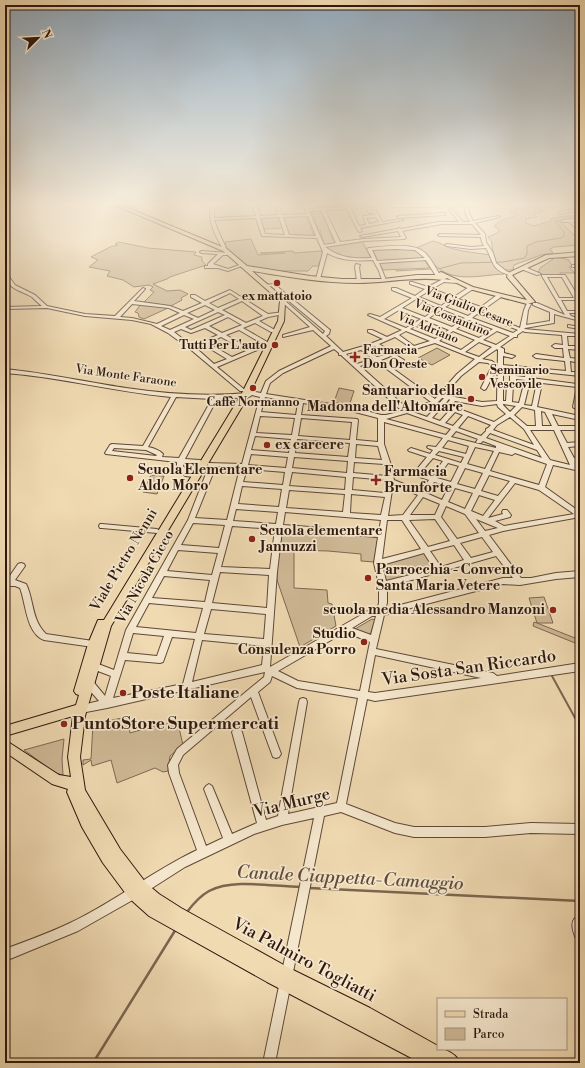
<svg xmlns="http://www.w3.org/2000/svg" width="585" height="1068" viewBox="0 0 585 1068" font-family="'Libre Bodoni',serif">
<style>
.green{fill:#cfb996;stroke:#7e6852}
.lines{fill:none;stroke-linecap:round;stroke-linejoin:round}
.stream-far2{stroke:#7b6550;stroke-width:1}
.stream-far1{stroke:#7b6550;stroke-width:2}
.stream{stroke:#7b6550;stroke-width:2.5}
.minor-casing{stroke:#5e4838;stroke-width:2}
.major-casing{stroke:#2e180f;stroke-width:2}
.minor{fill:#f5e7cd;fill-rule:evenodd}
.major{fill:#f0dab2;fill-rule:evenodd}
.poi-dot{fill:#8f2418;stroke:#f5e7cd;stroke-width:1.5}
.labels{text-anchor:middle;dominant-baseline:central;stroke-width:3.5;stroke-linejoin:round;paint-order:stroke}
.far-poi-label{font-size:12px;font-weight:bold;fill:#2e180f;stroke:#f5e7cd}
.far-street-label{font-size:12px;fill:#2e180f;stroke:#f5e7cd}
.poi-label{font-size:14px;font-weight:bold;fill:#2e180f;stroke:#f5e7cd;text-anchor:start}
.street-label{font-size:14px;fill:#2e180f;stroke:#f5e7cd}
.near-street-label{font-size:17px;fill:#2e180f;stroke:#f5e7cd}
.near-poi-label{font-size:17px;font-weight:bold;fill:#2e180f;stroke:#f5e7cd;text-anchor:start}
.near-water-label{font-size:18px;font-style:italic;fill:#614b3a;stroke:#f5e7cd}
</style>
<rect width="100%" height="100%" fill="#f0dab2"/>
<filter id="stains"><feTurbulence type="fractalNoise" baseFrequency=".005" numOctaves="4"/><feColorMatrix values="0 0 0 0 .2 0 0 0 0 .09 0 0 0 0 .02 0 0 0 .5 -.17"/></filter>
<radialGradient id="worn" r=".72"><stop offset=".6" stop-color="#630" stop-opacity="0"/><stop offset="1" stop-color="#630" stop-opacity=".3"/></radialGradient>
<path class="green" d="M537,207l6,4 -9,3 3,3 -11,2v4l8,3 17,-5 1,-3 16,-2h12v4l-20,1 20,20v4l-26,2 -4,2 3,4 -12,2 -27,10 -1,5h-9l-8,-7c-1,-6 -5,-16 -4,-21l-4,-5 11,-5 -1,-3 -4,-3 8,-6 13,-4 1,-1 -6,-3 14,-4z
M322,210l-1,2 9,17 -1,1 4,10h2l1,3 -12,2 -4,-15h-2l-6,-18 -3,-1z
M305,216h2l1,7h2l3,11 3,2 -27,-1 -7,-18z
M278,217l5,11 -19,1 -4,-11z
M251,239l7,16 27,-2h-25l33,-2 1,2 27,-2 2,3 -5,12h-5l-5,5h-39l-21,-4 -22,-19 -1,-6z
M362,241l9,17c-16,1 -34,1 -46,-12z
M433,241c8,1 13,7 21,8 11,3 24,4 36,6l1,6 13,13c-22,1 -49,9 -67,-7 -8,-6 -11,-15 -21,-19z
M119,242l29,6 48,4 -2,3 8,2v4l4,4 -36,12 -3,2 -14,5 14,7 13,-1 8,4 -7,4 1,2 -11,6 -27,-4 10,-10 -4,-2 3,-3 -4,-2 -15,2 -11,-7 -16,-4 3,-5 -21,-4 9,-7 -7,-3 21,-11h4l2,-1 -3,-1z
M406,248l13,4 4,6 -45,3 -5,-11z
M550,257c6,0 13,1 19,3l3,6 -3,1 6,6h-15v2h-19l-3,-2 2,-5 13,-9z
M424,260l6,8 -47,2 -4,-7z
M141,304l27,4 -24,11 -5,-2 -1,-4 -3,-1z
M437,348l13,7 -18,10 -14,-7z
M339,388l15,3 -5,15 -15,-4z
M151,475l13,1 -7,18 -14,-2z
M283,529l95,8 -4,25 -13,-1v-7l-33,-3 -34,-1v38l33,2 1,13 4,1 4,22 -36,21 -23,-67v-15z
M424,552l12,16 -51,14 -4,-18z
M544,597l9,26h-16l43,17v5l-47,-19 1,-4 3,1 -8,-25z
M372,619l3,1 -5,15 -15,-6z
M127,717l3,16 27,-8 1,3 19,-9 6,26 -13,11 -2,15 -5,1 -8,-4 -38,15 -6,-23 -19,6 -1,-6 -8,5v-5l8,-1 2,-35z
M64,739l-2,20 1,16 -8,-2 -31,-23z"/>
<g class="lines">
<path class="stream-far2" d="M438,269l23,-6 42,-1 22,-4 2,-4v-8l9,-4 25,-4 3,-2v-4l-9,-11 25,-3
M396,271l35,-2"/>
<path class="stream-far1" d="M552,676l28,51"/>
<path class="stream" d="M309,888l271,13
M187,912c6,-8 13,-16 22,-21 25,-13 65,-4 92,-4
M93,1063l83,-134"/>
<defs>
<path id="minor" d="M213,203h4l-3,5v10l42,-2 -4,-13 4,1 22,-1 4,12 25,-1 -5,-11h4l2,6 13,-1 -3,-5h4l2,5 22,-1 -2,-4h4l2,4 26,-4h9l-17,3 3,5h5l6,11 19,-3 2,1 -43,8 2,3 -2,1 -2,-1 -11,-22 -22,1 15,32 24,-3 37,-2 -3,-6 -36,6 -2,-1 37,-7 2,-1 2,1 37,-7h21l-10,-13 2,-1 12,14h7l-5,-9v-10h4v10l4,8 25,-5 2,1 -25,6 10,11 1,8 7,11 3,10 10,8 6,3 -2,1c-19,-5 -16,-13 -24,-27l-15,1 -24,-3 -2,-1 2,-1 24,3 13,-1 -2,-4 -1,-5 -41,-1 -2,-1 2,-1 41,1 -9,-11h-30l-40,7 4,7 -2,1 -40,2 -39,6c15,11 28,12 47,11l-5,-9 2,-1c15,-1 42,-6 55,4 7,6 11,15 16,23v1h-4l-10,-16 -47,3 7,17 -2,1 -2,-1 -3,-9 -6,-11c-16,1 -32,1 -46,-7l-7,26 -2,1 -2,-1 7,-27 -6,-14 -55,-2 -6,-18 -42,2 5,13 8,17 -3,1c-8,-15 -19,-32 -11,-48zM275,205l3,10 -18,1 -3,-10zM365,207l4,6h5l1,2 -12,1 3,9 -7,1 -8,-17zM321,210l15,33 -12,2 -15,-34zM308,216l8,20 -27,-1 -6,-18zM279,217l6,18 -20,-1 -5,-16zM376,217l3,5 -10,2 -3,-6zM396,249l19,1 10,8 -48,3 -5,-11z
M569,203h4l7,9v3l-4,-4 -17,3v-2l15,-3z
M392,205h45l2,1 -2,1h-46l-1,-1z
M444,213h1v2l-46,3 -2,-1 2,-1z
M569,219h11v2l-7,1 7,6v3l-11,-9h-7l-2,-1z
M201,251l29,2 2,1 -2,1h-7l-10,9 15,5 14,-5 2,1 -16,6 -10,-3h-13v-2h3v-2l10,-10 -16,-1 -2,-1z
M356,264l4,1 -1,2 2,14 -2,1 -2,-1 -2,-14z
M572,265h8v2h-8z
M521,267h4l16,7 -4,1 -16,-6z
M5,274h2l8,11 20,10 12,11 38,8 30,2 28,-28 2,1 -11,12 36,5 13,5 19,-8 -11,-6v-2h4l10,6 25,-11 38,24 16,-2v2l-16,3 -9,4 16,9v2h-4l-16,-9 -12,5 26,15v2l-52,22 28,23 16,3 5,-12 13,-10 52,-25 -18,-16 -30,7v-2l27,-8 -28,-25v-2h2l39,34 2,-3 -54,-45 -5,1 -2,-1v-1l10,-1 56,46 -1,4 -3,2 17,16 24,-7 16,-6 -15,-7v-2h4l15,7 15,-7 -34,-15 2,-1 10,3 32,-19 -20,-8v-2h4l19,8 10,-7 -15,-5v-2h2l16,5 15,-8 16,2v2h-2l-13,-1 -12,7 22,8 15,-10h4v2l-15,10 23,8 16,-12h4v2l-21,15 40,16 4,-18 3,-7 4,1 -3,6 -2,15 24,-4v-9l-17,-7v-2h4l28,12 -23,-39v-1h23l14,23h1v6h-2l-2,-4h-15l6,11h13v2h-11l2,3 9,3v2l-26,-7v9l-29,5 -1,1 56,5v2h-13l1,10h12v4l-12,-1 2,9 10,1v4l-10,-2 1,11h9v4l-48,-5 -1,7 46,6 3,-2v18l-2,8h-4l-1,-1 4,-20 -35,-4 -5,24 43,9v4l-28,-6 6,12h22v4h-20l7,13 13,-1v4l-12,1 6,11 6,-2v5l-4,1 1,4 3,1v4l-27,-6 -8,22 35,25v5l-77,14 -14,4 32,43h10l25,-5 24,-2v6l-24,2 -36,6 -17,-1 -119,31 -8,34 117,24 4,3 83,-13v8l-205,30 -8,-2 -21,105 49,19 19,4h71l46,-4 49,1v10l-49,-1 -46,4h-71l-19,-4 -54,-21 -17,4 -49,247h-12l51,-245 -32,7 -28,9 -69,33 -47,30 -60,34 -73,30v-12c22,-8 44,-16 65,-26 44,-21 83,-52 127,-73l-28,-77 -1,-8 9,-16 87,-72 1,-5 -158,36 -26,5 -3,-1 -1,-3 1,-3 21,-5 -14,-16 -1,-3 1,-3 3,-1 3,1 14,17 6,-20 -21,-8 -1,-2 1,-2 3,-2 21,8 12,-40 62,-110 21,-54 -2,-2 1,-1 34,1 18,-67 -8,-2 -3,2 -32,2 -32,60 15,1 3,2 -3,2 -16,-1 -1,3 6,7 5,2 1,1 -1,1 -9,-1 -8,-10v-4l-71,-8 -1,-1 5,-8 2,-1 31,2 28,-49c-56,-5 -110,-20 -166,-24v-4c41,4 81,13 121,19 41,6 81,9 121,5l-4,-2h-3l-50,-42 -22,-16 -17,-9 -19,-4 -47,-4 -38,-8 -42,1v-2l37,-1c-4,-3 -7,-6 -10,-9 -10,-6 -27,-9 -27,-23zM547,277h15l12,21h-15zM429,291l22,8 -10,7 -22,-9zM230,293l9,6 -21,9 -9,-5zM416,299l22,9 -13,9 -23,-9zM242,301l21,15 -17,7 -24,-13zM455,301l23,8 -10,7 -23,-9zM132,304l37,4 11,5 -23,11 -25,-6 -12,-1zM205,305l10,5 -17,8 -11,-5zM442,309l23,9 -13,9 -23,-9zM399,310l22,9 -15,9 -22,-9zM218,312l7,3 -34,15 -6,-3zM477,314l41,16 -5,3 -41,-15zM184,315l10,4 -24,11 -9,-4zM228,317l14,8 -20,8 -13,-7zM425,320l24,10 -14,9 -25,-10zM469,320l24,9 -14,9 -23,-9zM205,328l13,7 -26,11 -18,-14 7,-3 10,4zM239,330l24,14 -13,5 -24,-14zM406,331l24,10 -16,5 -15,-11zM453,331l22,9 -14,10 -22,-9zM497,331l13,5 -14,9 -13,-5zM523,331l2,1 37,3 1,10 -8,-1 -3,2 3,2h8l1,10 -28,-4 -3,2 3,2 29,3 1,10 -63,-6v-9l9,2 3,-2 -11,-3v-4l-4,-2 14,-10h3v-2zM221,337l25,14 -14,6 -24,-14zM395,337l15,10 -17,6 -14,-9zM479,342l13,5 -13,10 -14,-5zM435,343l40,16 -18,15 -22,25 -54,-39 10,-4 9,6h4v-2l-8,-5zM204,345l23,14 -13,5 -18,-16zM375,346l13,8 -11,3 -12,-8zM334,349l5,4v2h2l61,56 -16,4h-5l-25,-7 -90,-14 4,-11 13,-10zM497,349l1,1 -1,51 -15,1 -38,-7 17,-19 18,-14 9,1 4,3 -11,22 3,2 2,-1 12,-23 -6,-5 -10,-2zM361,350l12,9 -16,5 -11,-10zM376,361l55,41 -23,7 -48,-43zM503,368l24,2 -2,7 -9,-1 -1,-2 -2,-1 -3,2v6l-3,4 -1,16h-3zM516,379l9,1 -6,23 -7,-1 1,-17 3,-3zM530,381l7,1 -5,24 -8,-1zM176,397l36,2 -33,59 -17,-1 1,-3c-4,-4 -9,-6 -15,-7zM265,397l33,6 -2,12 -35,-3zM442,398h2l-17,19 -14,-5 24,-9zM449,399l1,1 -4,5 -1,-1zM455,401l27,5 15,-2 1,3 8,7 -12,8 -43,-16zM303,403l52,9 23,6v24l-22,-2 2,-20 -1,-1 -56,-4zM503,404l13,2 -6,6 -7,-7zM442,407l8,3 -10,11 -8,-3zM522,407l13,3 1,16h-9l-13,-11zM541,411l4,1 7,14h-10zM455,412l8,3 -10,11 -8,-3zM407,413l44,16 -5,6 -60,-16zM260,416l35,2 -3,17 -36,-2zM468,416l23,9 -3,3 -2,1v2l-5,5 -23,-8zM510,417l14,12 10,16 -41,-15 4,-5zM301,418l51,4 -2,18 -52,-4zM384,422l59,16 -7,9 -8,-1 -1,1 1,1 5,2 -3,4 -19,-6 -3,2 1,1 18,6 -14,17 1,1 15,5 -8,11 -27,-11 -4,-18 -6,-18zM530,430h24l16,35 -20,-5zM456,431l22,8 -2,3 1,1h4l2,-2 13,5v2l-45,-11zM490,433l47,17 5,8 -56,-20zM255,436l36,3 -2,14 -38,-3zM297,439l53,4 -2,14 -53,-4zM448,440l21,6 -3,8 -24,-6zM356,444l22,2 4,14 -27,-2zM475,447l19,4 -9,18 -18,-5zM114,448l32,2 11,5 -1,1 -44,-5zM439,451l25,6 -3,6 -26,-8zM499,452l13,3 3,-2 32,11 -8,21 -49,-14zM251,454l37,3 -2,11 -38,-3zM294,457l54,4 -1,12 -55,-5zM433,458l10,3 -11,15 -12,-3zM354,462l30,2 3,12 -34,-3zM448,463l11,3 -8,16 -14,-4zM216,466l24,2 -13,52 -32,-2zM465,468l18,5 -8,16 -18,-5zM247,469l38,3 -2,13 -40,-3zM292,472l54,5 -1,13 -56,-4zM489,475l21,6 -12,15 -17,-5zM353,477l34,3 -2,13 -33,-3zM434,482l15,4 -7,14 -16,-7zM515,483l24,7 35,24 -70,12 -9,-5 15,-4 1,-2 -4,-5h-4l-1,2 1,2 -15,4zM393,484l25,11 -15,20 -15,1zM242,486l40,3 -3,18 -41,-3zM455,488l18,5 -8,16 -17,-7zM289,490l56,4 -2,18 -57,-4zM351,494l34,3 -4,18 -31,-2zM479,495l16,5 -12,16 -12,-5zM423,497l17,7 -5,11h-25zM446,506l19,8 14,19 -22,6 -16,-22zM236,509l42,3 -2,12 -43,-3zM285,512l96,8 -2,12 -96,-7zM435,519l15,22 -22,6 -19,-27zM476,519l22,9 -13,3zM387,520h15l19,29 -39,10zM193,523l32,2 -6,23 -38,-3zM232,526l43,3 -5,40 -49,-2zM282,530l96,7 -4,26 5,22v18l-2,7 -9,1 -98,56 7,-95zM482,537l11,15 -22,6 -11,-15zM454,545l10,15 -23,7 -11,-16zM178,550l40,3 -6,22 -45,-4zM424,553l10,16 -48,12 -4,-16zM496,556l17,22h-10l-118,31 2,-6v-16zM220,572l49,3 -2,33 -55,-5zM164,576l46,4 -5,22 -53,-4zM149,603l54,5 -7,25 -60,-6zM211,609l55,5 -2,25 -60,-5zM372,616h4l-5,19 -19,-7zM345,632l25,10 -10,49 -62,-10 -20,-10zM133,633l31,3 -7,20 -30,-3zM172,637l23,2 -12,45 -70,14 12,-38 35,3 3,-1zM202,640l62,6 -2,19 -70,17zM375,655l106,23 -106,15 -7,-1zM272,676l25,12 61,10 -21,105 -49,11 19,-112 -1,-3 -3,-1 -3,1 -1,3 -21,114 -12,4 -24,-88 -2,-3 -3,-1 -3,1 -2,3 25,91 -25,11 -20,-48 -3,-2 -3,2 -2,3 19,49 -17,8 -27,-73 -1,-8 5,-10 68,-58 22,60 3,1 3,-1 2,-3 -23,-62 12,-10z
M568,325l12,2v2l-12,-2z
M100,524h2l55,5 3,2 -3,2 -55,-5h-2l-1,-2z
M21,563l3,1 1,2 -10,14 11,4 1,2c7,17 5,34 19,48l47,7 3,1 1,2 -1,2 -3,1 -49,-7c-18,-7 -18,-37 -24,-52l-5,-2h-10v-6h2l11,-16z
M580,915v26l-4,-2c-4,-10 -7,-20 4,-24z"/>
<path id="major" d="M110,203h6l111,46 20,17 63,10 32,3h41l34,-4h18l6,-3 32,15 54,13 -20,-23 1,-4 38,-18 34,-3v4l-31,2 -37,17 23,27 -8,2 -58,-15 -22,-11 -4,2c-28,-4 -57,3 -85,3 -36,0 -71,-6 -106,-12l35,30 -2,2 -1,18 -35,74 -138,231 -26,90 -5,41 5,33 35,59 26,34 13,11 22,14 110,61 79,39 68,38v3c9,0 19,6 22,14h-39l-154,-81 -118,-66 -20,-18 -26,-35 -21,-36 -15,-35 1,-3 -16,-5 -47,-32v-12l54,35 12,2 -3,-20 5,-41 -68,20v-10l71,-21 3,-10 -3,-1 -2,-3 14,-47 10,-24h6l137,-225 37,-74 2,-20 -57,-50z"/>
</defs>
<use href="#minor" class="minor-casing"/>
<use href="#major" class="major-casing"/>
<use href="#minor" class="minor"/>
<use href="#major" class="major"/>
</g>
<linearGradient id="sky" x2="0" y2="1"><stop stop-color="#91a9bc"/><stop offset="0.58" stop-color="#f8eedc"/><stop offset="1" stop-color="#f8eedc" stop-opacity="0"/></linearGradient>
<rect width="585" height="352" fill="url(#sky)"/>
<g class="poi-dot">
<circle cx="277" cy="283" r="4"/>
<circle cx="275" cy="345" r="4"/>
<path d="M353 351h4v4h4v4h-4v4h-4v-4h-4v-4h4z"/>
<circle cx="482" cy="377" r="4"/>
<circle cx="253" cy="388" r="4"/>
<circle cx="471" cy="399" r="4"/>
<circle cx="267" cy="445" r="4"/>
<circle cx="130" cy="478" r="4"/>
<path d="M374 474h4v4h4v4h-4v4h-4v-4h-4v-4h4z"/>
<circle cx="252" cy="539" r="4"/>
<circle cx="368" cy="578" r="4"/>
<circle cx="553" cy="610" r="4"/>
<circle cx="364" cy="642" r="4"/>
<circle cx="123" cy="693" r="4"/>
<circle cx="64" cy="724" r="4"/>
</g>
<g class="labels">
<g class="far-poi-label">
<text x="277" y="296">ex mattatoio</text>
<text x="267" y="345" text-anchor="end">Tutti Per L'auto</text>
<text x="363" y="350" text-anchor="start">Farmacia<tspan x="363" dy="14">Don Oreste</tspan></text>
<text x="490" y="370" text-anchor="start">Seminario<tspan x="490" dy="14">Vescovile</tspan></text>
<text x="253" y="402">Caffè Normanno</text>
</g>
<g class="far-street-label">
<text transform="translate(469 307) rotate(21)">Via Giulio Cesare</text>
<text transform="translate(452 318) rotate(22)">Via Costantino</text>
<text transform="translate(428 328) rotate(22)">Via Adriano</text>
<text transform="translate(126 376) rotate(8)">Via Monte Faraone</text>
</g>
<g class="poi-label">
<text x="463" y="391" text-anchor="end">Santuario della<tspan x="463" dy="16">Madonna dell'Altomare</tspan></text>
<text x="275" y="445">ex carcere</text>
<text x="138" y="470">Scuola Elementare<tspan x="138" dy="16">Aldo Moro</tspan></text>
<text x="384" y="472">Farmacia<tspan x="384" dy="16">Brunforte</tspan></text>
<text x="260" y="531">Scuola elementare<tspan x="260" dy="16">Jannuzzi</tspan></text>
<text x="376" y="570">Parrocchia - Convento<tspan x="376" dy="16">Santa Maria Vetere</tspan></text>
<text x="545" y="610" text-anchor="end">scuola media Alessandro Manzoni</text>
<text x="356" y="634" text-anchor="end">Studio<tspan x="356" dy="16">Consulenza Porro</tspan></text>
</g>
<g class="street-label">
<text transform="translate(124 560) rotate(-59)">Viale Pietro Nenni</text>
<text transform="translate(145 577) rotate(-61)">Via Nicola Cicco</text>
</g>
<g class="near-street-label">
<text transform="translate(469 668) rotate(-8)">Via Sosta San Riccardo</text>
<text transform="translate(292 803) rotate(-14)">Via Murge</text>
<text transform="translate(304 960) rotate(28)">Via Palmiro Togliatti</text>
</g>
<g class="near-poi-label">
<text x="131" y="693">Poste Italiane</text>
<text x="72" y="724">PuntoStore Supermercati</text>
</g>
<g class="near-water-label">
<text transform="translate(350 878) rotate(3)">Canale Ciappetta-Camaggio</text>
</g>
</g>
<rect width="585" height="1068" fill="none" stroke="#f0dab2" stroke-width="20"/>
<rect x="6" y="6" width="573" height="1056" fill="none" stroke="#2e180f" stroke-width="2"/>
<rect x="10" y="10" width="565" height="1048" fill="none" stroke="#2e180f"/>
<rect x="437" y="998" width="130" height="52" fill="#f5e7cd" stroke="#a59481"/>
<rect x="445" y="1011" width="20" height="6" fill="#f0dab2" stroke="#a59481"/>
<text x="473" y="1018" font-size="12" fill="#2e180f">Strada</text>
<rect x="445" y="1028" width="20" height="12" fill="#cfb996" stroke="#a59481"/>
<text x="473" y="1038" font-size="12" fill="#2e180f">Parco</text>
<g transform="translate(38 38) rotate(66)" stroke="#f5e7cd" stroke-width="3" paint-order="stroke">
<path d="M0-3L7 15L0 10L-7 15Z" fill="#2e180f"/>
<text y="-6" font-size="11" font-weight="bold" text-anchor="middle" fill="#2e180f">N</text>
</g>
<rect width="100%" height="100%" filter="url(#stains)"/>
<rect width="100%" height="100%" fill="url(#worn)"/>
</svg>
